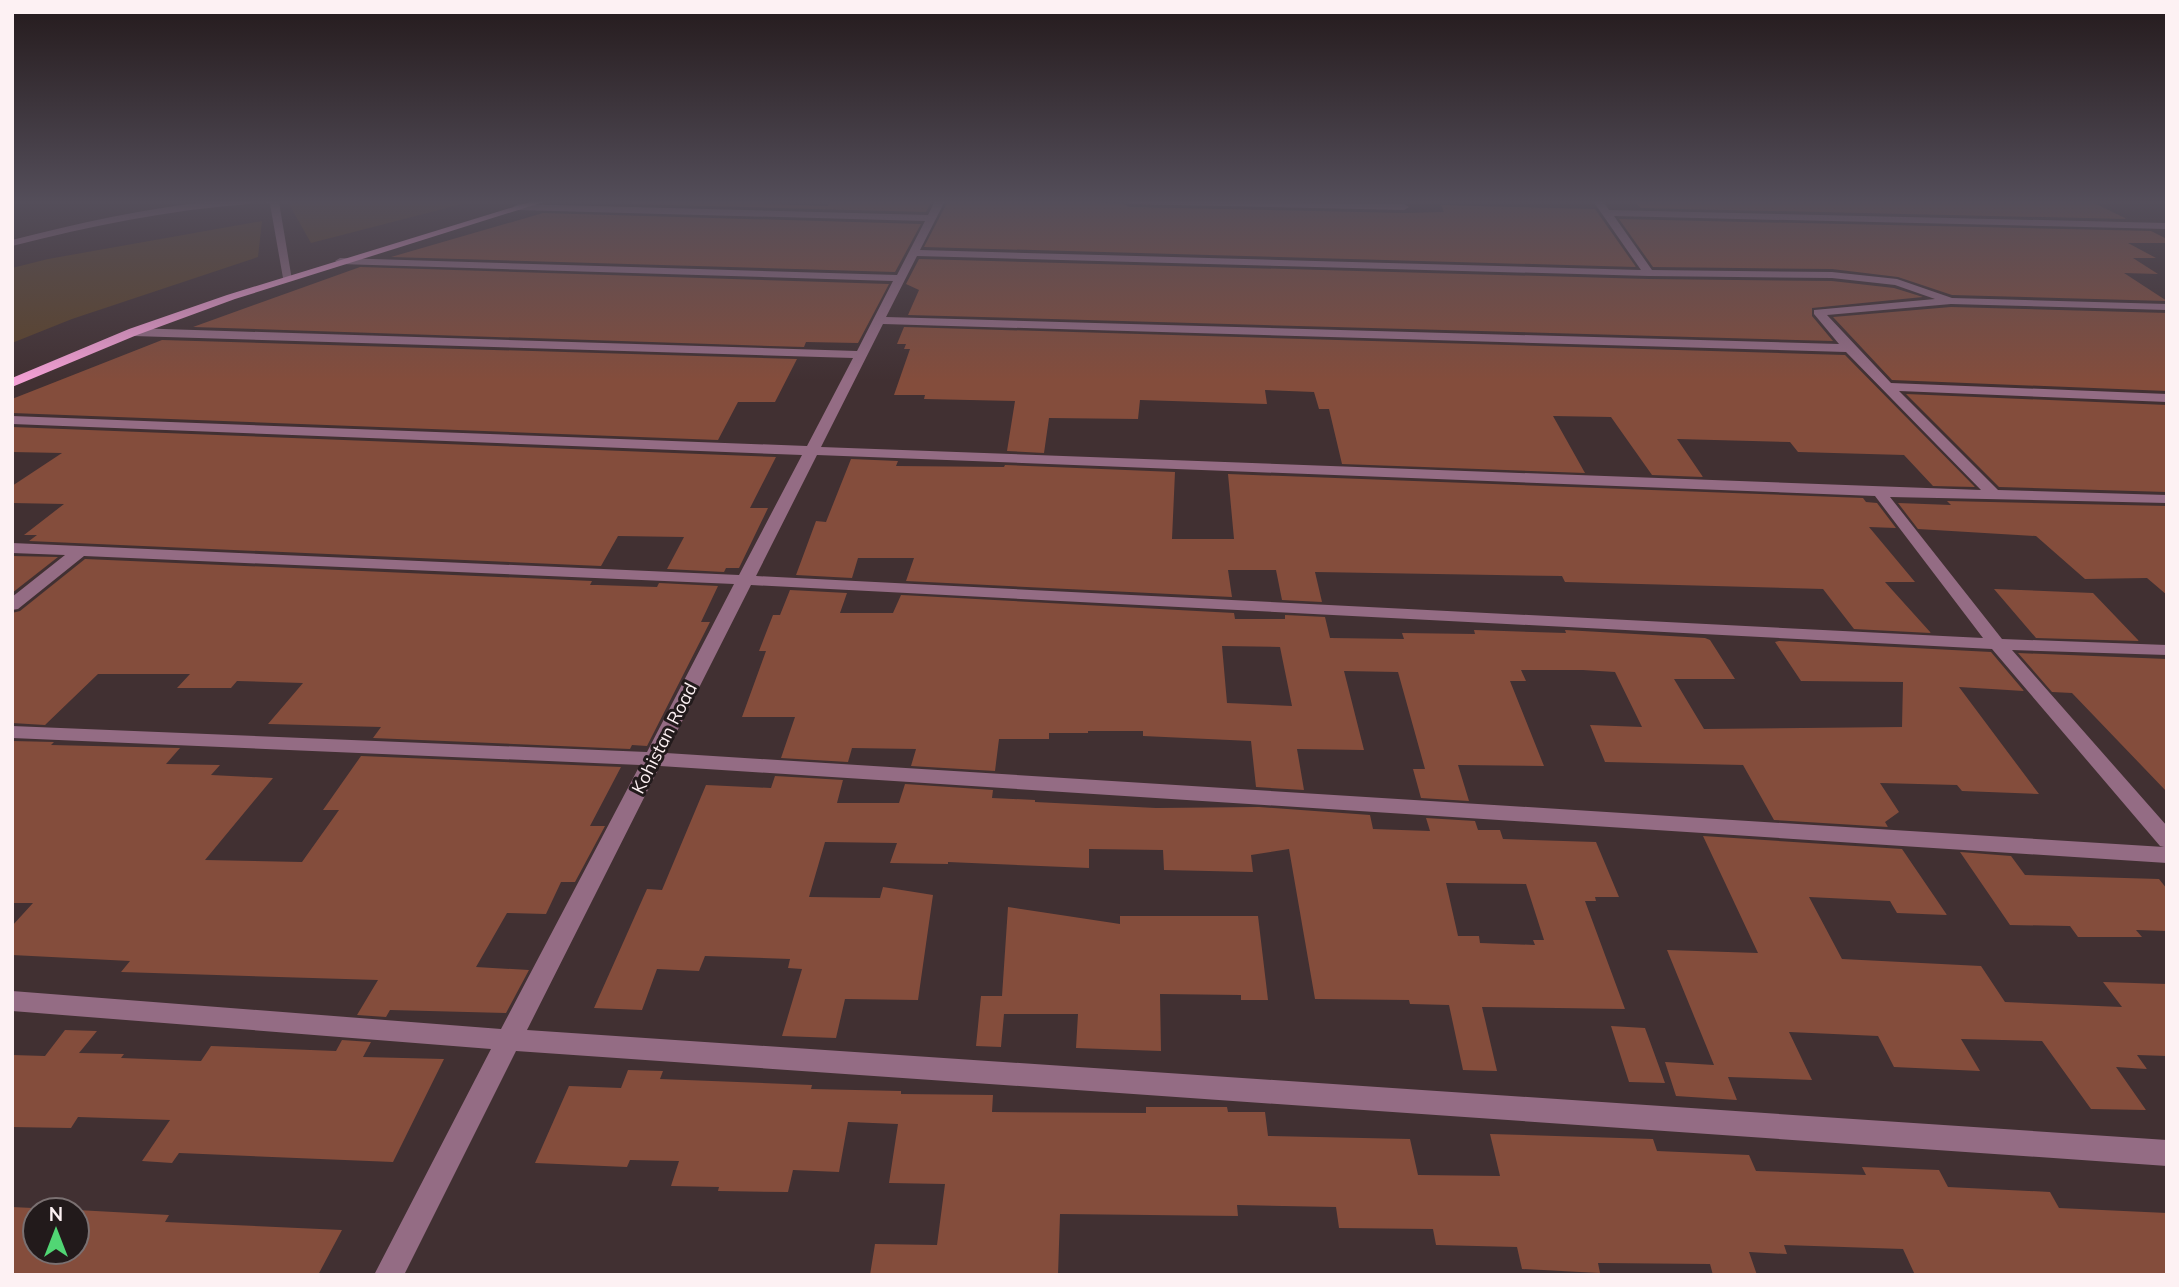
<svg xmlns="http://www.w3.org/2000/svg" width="2179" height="1287" viewBox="0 0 2179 1287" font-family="Mulish,sans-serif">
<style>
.green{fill:#5b4229}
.building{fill:#844d3c;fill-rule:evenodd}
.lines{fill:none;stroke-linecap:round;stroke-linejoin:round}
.minor{fill:#946c84;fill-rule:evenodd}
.major{fill:#f3a0d4;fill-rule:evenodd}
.labels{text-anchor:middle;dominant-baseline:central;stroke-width:6;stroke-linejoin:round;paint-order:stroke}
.street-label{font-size:18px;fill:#fdf1f3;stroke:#221a1b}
</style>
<rect width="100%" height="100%" fill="#413032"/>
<path class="green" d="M307,201h167l-163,42 -22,-39z
M262,221l-4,36 -186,62 -60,24v-75l36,-9z"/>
<path class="building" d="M634,201h135l-3,3 62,2 2,-5h102l-6,11 -296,-8z
M948,201l145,1 30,2 7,3 274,6 40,-1 -3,-7 154,4 41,58 -712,-20z
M1634,201h456l37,18 -486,-11z
M543,213l378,11 -26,48 -504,-15z
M1619,219l532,12 16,8v4h-39l28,15h-23l25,16 -34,-1 43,28 -215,-6 -54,-18 -66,-8 -179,-2z
M919,259l730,20 183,2 62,7 29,9 -111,11v8l21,25 -925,-26 11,-25 -13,-6z
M360,267l529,17 -31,59 -52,-1 -2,5 -611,-20z
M1951,307l216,6v78l-275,-11 -59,-63z
M904,327l941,28 130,132 -42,-1 -29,-31 -106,-3 -8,-10 -113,-3 26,38 -51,-2 -41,-58 -58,-1 32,57 -243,-9 -13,-55h-10l-5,-17 -49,-2 2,14 -127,-4 -2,19 -89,-1 -5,35 -37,-2 8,-50 -91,-2 1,-4h-31l16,-46h-6l2,-5h-9z
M162,340l635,19 -22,43h-37l-20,38 -706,-27v-14z
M1906,394l261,11v87l-168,-5z
M12,427l764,30 -26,51h18l-29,60h-13l-2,4 -57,-3 17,-32 -66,-1 -17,30 -572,-25 8,-6h-13l40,-31 -52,-1v-17l50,-33 -50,-1z
M851,459l47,2 -2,5 108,1 1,-2 170,7 -3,67h62l-6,-65 635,24 3,4 11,1 19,25 -27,-1 46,55h-30l46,51 -77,-4 -31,-40 -258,-7 -3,-6 -247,-4 7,30 -40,-2 -6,-30h-48l4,27 -326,-16 8,-23h-56l-6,20 -56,-3 20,-54 10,1z
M1947,501l220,5v89l-20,-17 -62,1 -49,-43 -118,-7 -20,-26 53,2z
M12,556l46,1 -46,36z
M85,559l507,22 -2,4h8l59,2 2,-4 59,3 -17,36h9l-63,124 -15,-1 -2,4 -257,-11 8,-11 -113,-3 35,-41 -66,-2 -6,7h-54l13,-14h-92l-53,51 -33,-2v-110l8,-2z
M1994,589l99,4 46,48 -103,-3z
M790,590l57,3 -7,20h53l8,-18 333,18 1,6h50v-4l40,2 5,21 74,1 -2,-6 73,1 -1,-4 92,3 -1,-3 140,8 5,2 25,39h-61l30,50 198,-2 1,-45 -102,-1 -26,-39 4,-1 212,11 33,39 -65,-4 80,107 -77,-3 -5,-6 -77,-2 19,29 -14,10 3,5 -114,-7 -31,-55 -138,-3 -15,-37 52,2 -27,-55 -32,-2h-62l5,11h-16l34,85 -86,-1 11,36 -48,-3 -8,-29h12l-27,-97 -54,-1 20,79 -67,-1 7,41 -48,-3 -5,-46 -108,-5v-5h-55v2h-39v6h-50l-4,32 -84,-5 5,-17 -64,-1 -4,14 -67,-4 14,-41h-53l24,-66h-7l14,-36h7zM1222,646l58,1 12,59 -65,-3z
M2018,653l149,6v133l-95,-99 -20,-1z
M12,741l42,1 -3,3 129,3 -14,16 54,1 -9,10 62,3 -68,82 97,2 37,-52h-16l38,-54 260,11 -31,59h15l-30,56h-14l-15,32 -39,-1 -31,54 53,3 -23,43 -116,-3 -4,7 -29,-2 21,-35 -257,-8 9,-11 -118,-6v-29l21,-23h-21z
M775,776l68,4 -6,23h62l6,-19 88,6 -1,8 43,2v2l121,6 103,-1 111,8 3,14 57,2 -4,-13 49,3 3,9h22l3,9 93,3 23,55h-24l1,4h-11l40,108 -143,-2 15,64 -34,-1 -14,-65 -39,-1 -1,-4 -94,-1 -26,-150 -38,6 2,17 -89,-2 -1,-20 -74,-1v19l-141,-6v2l-58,-1 7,-20 -72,-1 -16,55 71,1 3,-11 50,8 -15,105 -73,-1 -9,39 -54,-2 20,-67 -14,-1 2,-9 -85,-3 -6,15 -42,-2 -15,41 -48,-2 53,-119 15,1 44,-105 65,3zM1446,883l80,1 18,56h-11l2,5 -55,-2 -1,-7h-21z
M1703,836l199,13 45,66 -50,-2 -7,-12 -81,-4 33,62 139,7 24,36 117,5 -19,-25 64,2v72l-30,-1 10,14 -31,-2 30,43 -55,-1 -49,-68 -81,-2 19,32 -86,-4 -16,-31 -89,-4 23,48 -84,-3 9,23 -61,-4 -11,-34 49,3 -47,-115 91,3z
M1960,852l51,4 14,19 134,4 8,10v42l-31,-1 6,7h-64l-8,-11 -60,-1z
M1008,907l112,17v-8h138l10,84h-27v-5l-81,-1 1,57 -85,-3 2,-34h-74l-3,33 -25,-1 5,-50h21z
M1611,1026l34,2 20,55 -36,-1z
M65,1030l32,1 -18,22 45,1 -3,4 80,3 10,-15 125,5 6,-11 29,2 -8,15 81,2 -51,103 -214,-9 -7,10 -30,-2 28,-41 -92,-3 -7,11 -59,-1v-72l33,1z
M628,1070l35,1 -3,8 152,6 -1,4 90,2v3l92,1 -1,17 154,1v-6h81l1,5h37l3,24 142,3 8,36 82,1 -10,-42 163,5 4,12 92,4 7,16 110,4 -4,-8 77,3 9,17 102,5 9,16 108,5v62h-252l-12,-26 -119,-4 3,9 -38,-2 8,23h-44l-3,-11 -112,-1 2,10 -78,-4 -5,-22 -81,-2 -3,-16 -94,-1 -3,-21 -99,-2 1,11 -178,-2 -2,61h-188l5,-31 62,1 8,-61 -56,-1 9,-59 -50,-2 -9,50 -46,-2 -5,22 -70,-1 1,-4 -48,-1 8,-25 -49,-1 -3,7 -92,-4 34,-77 52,2z
M12,1207l62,3h-39v42h42v-42l92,5 -4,7 177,8 -24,45h-306z"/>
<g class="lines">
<path class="minor" d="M214,201h40l-5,3c-81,6 -158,22 -237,42v-6c67,-17 134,-32 202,-39z
M263,201l16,1 13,78 -9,-2 -13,-74z
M935,201h10l-25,49 721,20 -48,-69h10l6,9 558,13v6l-553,-13 38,54 180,2 65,7 55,19 215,6v6l-216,-6 -124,11 64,68 276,11v8l-268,-11 99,99 169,5v8l-277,-6 112,142 165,6v10l-155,-5 155,176v37l-1507,-97 -133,264 1640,110v26l-1651,-115 -112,224h-30l117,-226 -479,-38v-20l489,38 139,-264 -628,-27v-12l635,26 87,-168 -650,-28 -66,53 -6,1v-13l53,-42 -53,-2v-10l727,32 63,-120 -790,-31v-8l795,30 46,-88 -720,-22 -6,-4 6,-4 724,23 36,-70 -553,-17 -5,-3 5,-3 557,17 28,-54 -407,-11 -5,-3 5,-3 410,11zM917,256l732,20 183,2 63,7 40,14 -121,11v4l25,30 -953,-27zM883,324l963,28 135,138 -1160,-43zM817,455l1058,41 108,142 -1227,-62zM751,585l1241,64 168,197 4,1 -1498,-94z
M1125,201l279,3 5,3 -5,3 -274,-6z"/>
<path class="major" d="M533,201h14l-312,98 -98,36 -125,52v-9l117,-49 98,-34z"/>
</g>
<linearGradient id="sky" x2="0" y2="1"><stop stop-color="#241a1c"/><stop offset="0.53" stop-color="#544e5a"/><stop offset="1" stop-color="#544e5a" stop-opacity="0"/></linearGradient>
<rect width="2179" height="381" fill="url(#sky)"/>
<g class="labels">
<g class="street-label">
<text transform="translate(664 738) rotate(-63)">Kohistan Road</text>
</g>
</g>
<rect width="2179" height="1287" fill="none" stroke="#fdf1f3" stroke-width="28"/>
<g transform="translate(56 1231)"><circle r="33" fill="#221a1b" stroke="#7a7071" stroke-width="2"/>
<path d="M0-5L12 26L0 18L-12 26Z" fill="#51d674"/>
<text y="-10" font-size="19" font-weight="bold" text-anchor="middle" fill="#fdf1f3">N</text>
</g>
</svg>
